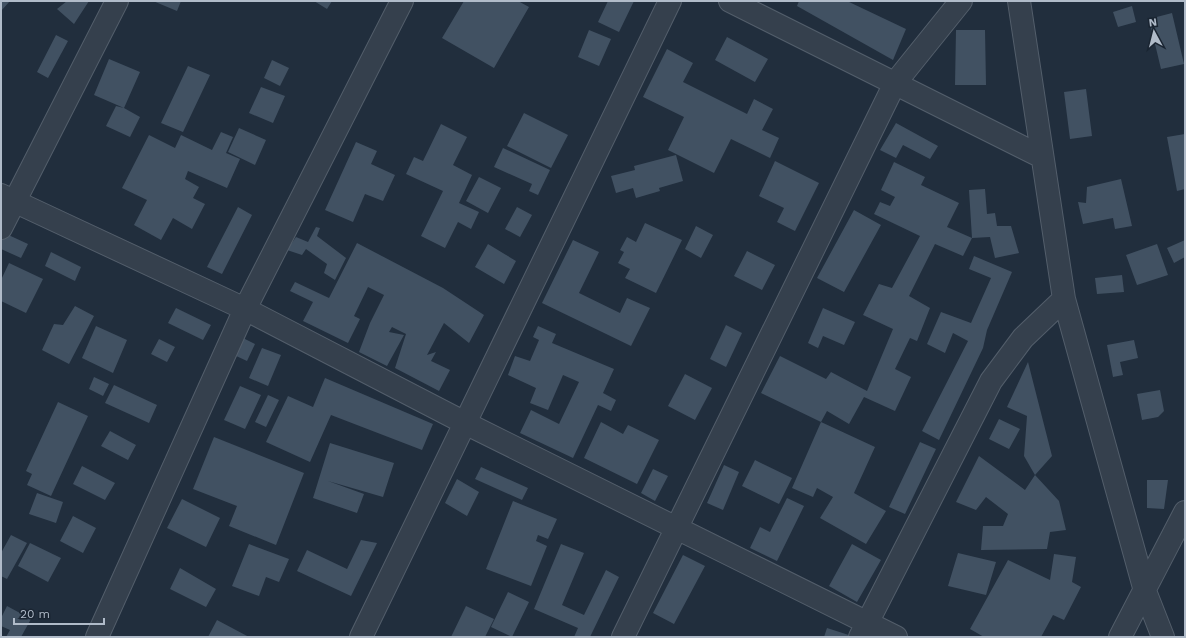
<svg xmlns="http://www.w3.org/2000/svg" width="1186" height="638" viewBox="0 0 1186 638" font-family="'Work Sans',sans-serif">
<style>
.building{fill:#415162}
.lines{fill:none;stroke-linecap:round;stroke-linejoin:round}
.minor-casing{stroke:#535e6b;stroke-width:24}
.minor{stroke:#35404d;stroke-width:22}
</style>
<rect width="100%" height="100%" fill="#212e3d"/>
<path class="building" d="M1,1h9l-9,10z
M67,1h22l-15,23 -17,-15z
M153,1h28l-4,10z
M314,1h18l-5,8z
M464,1h54l11,6 -35,61 -52,-30z
M608,1h26l-15,31 -21,-10z
M799,1h48l59,28 -13,31 -96,-54z
M1132,6l4,16 -18,5 -5,-15z
M1172,13l12,51 -23,5 -12,-50z
M589,30l22,9 -12,27 -21,-9z
M956,30h29l1,55h-31z
M56,35l12,6 -20,37 -11,-6z
M727,37l41,22 -13,23 -40,-22z
M667,49l26,14 -10,19 64,32 7,-15 19,10 -11,21 17,8 -9,20 -39,-19 -17,34 -46,-23 16,-33 -41,-20z
M109,59l31,13 -16,36 -30,-13z
M272,60l17,8 -9,18 -16,-8z
M188,66l22,9 -27,57 -22,-9z
M261,87l24,9 -12,27 -24,-10z
M1086,89l6,47 -22,3 -6,-47z
M116,106l8,2 16,9 -10,20 -24,-11z
M524,113l44,22 -17,33 -44,-22z
M896,123l42,23 -8,13 -27,-14 -7,13 -16,-8z
M441,124l26,13 -14,28 19,10 -13,28 20,9 -8,17 -13,-7 -13,26 -24,-12 22,-45 -37,-17 8,-17 9,4z
M239,128l27,12 -11,25 -27,-13z
M221,132l12,5 -7,16 14,6 -13,29 -39,-17 -3,8 14,8 -6,11 12,6 -13,25 -19,-11 -12,22 -27,-15 13,-25 -25,-12 27,-53 26,13 6,-13 31,15z
M1185,134v55l-8,2 -10,-54z
M356,142l21,9 -6,13 24,11 -12,26 -18,-7 -12,28 -28,-12z
M503,148l47,22 -12,25 -9,-4 3,-7 -38,-17z
M676,155l7,26 -24,7 1,3 -24,7 -3,-10 -17,5 -5,-17 24,-6 -1,-4z
M775,161l44,22 -24,48 -18,-9 7,-14 -25,-12z
M894,162l31,15 -4,8 38,18 -12,24 25,11 -9,18 -28,-12 -26,52 21,12 -13,33 -7,-3 -15,31 16,8 -16,34 -31,-14 -15,27 -22,-13 -6,11 -60,-29 19,-37 46,23 5,-7 36,19 26,-62 -30,-14 16,-31 13,4 28,-52 -46,-22 6,-12 10,4 5,-9 -14,-7z
M479,177l22,11 -13,25 -22,-12z
M1121,179l11,47 -17,3 -2,-11 -30,6 -5,-22 8,1 1,-16z
M985,189l2,25 8,-1 2,13h14l8,27 -24,5 -5,-21 -18,1 -3,-48z
M238,207l14,8 -30,59 -15,-7z
M517,207l15,8 -12,22 -15,-8z
M854,210l27,15 -37,67 -27,-14z
M645,223l37,17 -26,53 -31,-15 5,-9 -12,-6 6,-11 -4,-2 7,-13 9,5z
M696,226l17,9 -12,23 -16,-9z
M316,227l4,1 -3,8 29,22 -11,22 -11,-7 3,-9 -21,-15 -4,6 -15,-5 9,-13 12,5z
M2,232l26,12 -7,14 -20,-9z
M573,240l26,12 -20,41 41,20 7,-15 23,10 -19,38 -89,-43z
M1185,240v17l-11,6 -7,-15z
M357,243l86,45 41,27 -15,28 -25,-20 -17,32 9,-3 -5,9 19,9 -11,21 -44,-23 11,-34 -14,-7 -3,5 15,3 -17,31 -28,-14 11,-29 14,-28 -16,-8 -14,29 6,3 -12,24 -45,-22 10,-19 -23,-11 5,-9 34,16z
M488,244l28,17 -12,23 -29,-17z
M1157,244l11,31 -31,10 -11,-30z
M747,251l28,14 -13,25 -28,-14z
M51,252l30,15 -6,14 -30,-15z
M974,256l38,16 -25,58 -4,18 -44,92 -17,-9 46,-90 -15,-8 -8,20 -18,-9 14,-32 30,11 20,-45 -22,-9z
M9,263l34,16 -17,34 -25,-12v-21z
M1122,275l2,17 -27,2 -2,-16z
M75,306l19,10 -25,48 -27,-14 12,-26 9,1z
M176,308l35,17 -8,15 -35,-17z
M823,308l32,14 -11,23 -21,-9 -5,12 -10,-5z
M726,325l16,8 -16,34 -16,-8z
M96,326l31,14 -14,33 -31,-15z
M538,326l18,8 -4,9 62,26 -11,24 13,7 -5,11 -13,-6 -25,53 -53,-25 11,-23 28,14 20,-42 -16,-7 -15,35 -18,-7 6,-15 -28,-13 7,-19 15,5 9,-21 -6,-3z
M243,338l12,6 -8,17 -13,-6z
M159,339l16,8 -8,15 -16,-8z
M1134,340l4,18 -18,4 3,13 -10,2 -6,-32z
M262,348l19,7 -13,31 -19,-8z
M1028,362l24,94 -17,19 -11,-19 3,-40 -20,-9z
M685,374l27,14 -17,32 -27,-14z
M94,377l15,7 -6,12 -14,-7z
M325,378l108,46 -11,26 -91,-35 -21,47 -44,-20 22,-46 25,11z
M114,385l43,20 -8,18 -44,-20z
M240,386l21,9 -16,34 -21,-9z
M1160,390l4,21 -6,6 -16,3 -5,-26z
M268,395l11,5 -13,27 -11,-5z
M58,402l30,14 -37,80 -24,-11 5,-11 -6,-3z
M999,419l21,10 -11,20 -20,-10z
M601,422l22,12 5,-9 31,15 -22,44 -53,-26z
M821,422l54,25 -21,46 32,18 -20,33 -46,-26 13,-21 -16,-9 -4,9 -21,-9z
M110,431l26,14 -8,15 -27,-14z
M214,437l90,36 -28,72 -47,-19 8,-20 -44,-17z
M920,442l16,7 -31,65 -16,-7z
M330,443l64,20 -11,34 -55,-16 36,13 -7,19 -44,-15z
M979,456l46,34 10,-15 24,26 7,29 -16,2 -3,17 -66,1 2,-24h20l5,-12 -22,-17 -10,13 -20,-8z
M755,460l37,18 -13,26 -37,-18z
M724,465l15,7 -16,38 -16,-7z
M82,466l33,17 -10,17 -32,-16z
M481,467l47,21 -6,12 -47,-21z
M653,469l15,7 -13,25 -14,-8z
M457,479l22,13 -12,24 -22,-13z
M1147,480h21l-4,29 -17,-1z
M37,493l26,9 -7,21 -27,-9z
M787,498l17,8 -27,55 -27,-13 10,-21 10,5z
M182,499l38,19 -14,29 -39,-19z
M513,501l44,18 -9,20 -10,-4 -2,6 11,5 -16,40 -45,-17z
M73,516l23,12 -13,25 -23,-12z
M11,535l16,8 -20,36 -6,-3v-23z
M361,540l16,3 -26,53 -54,-25 10,-21 40,19z
M30,543l31,15 -13,24 -30,-16z
M249,544l40,15 -10,23 -13,-5 -7,19 -27,-10z
M561,544l23,9 -22,52 22,10 22,-45 13,7 -29,60h-16l4,-9 -44,-19z
M852,544l29,16 -24,42 -28,-16z
M958,553l38,9 -10,33 -38,-9z
M1054,554l22,3 -4,25 9,5 -17,33 -11,-5 -12,22h-57l-14,-8 38,-69 42,20z
M683,555l22,11 -31,58 -21,-11z
M180,568l36,21 -10,18 -36,-18z
M508,592l21,10 -17,35 -21,-10z
M7,606l24,13 -10,18h-15l4,-7 -9,-4v-8z
M466,606l28,13 -9,18h-34z
M217,620l32,17h-41z
M827,628l28,9h-31z"/>
<g class="lines">
<defs>
<path id="minor" d="M730,1l312,156
M1019,1l45,298 81,292 18,46
M1,195l244,114 220,114 431,214
M1,228l116,-227
M97,637l148,-328 157,-308
M361,637l309,-636
M623,637l272,-554 66,-82
M860,637l131,-256 32,-43 41,-39
M1120,637l65,-125"/>
</defs>
<use href="#minor" class="minor-casing"/>
<use href="#minor" class="minor"/>
</g>
<rect width="1186" height="638" fill="none" stroke="#b0bbc9" stroke-width="4"/>
<g transform="translate(1154 32) rotate(353)" stroke="#1a2532" stroke-width="3" paint-order="stroke">
<path d="M0-3L7 15L0 10L-7 15Z" fill="#b0bbc9"/>
<text y="-6" font-size="11" font-weight="bold" text-anchor="middle" fill="#b0bbc9">N</text>
</g>
<path d="M14 618v6h90v-6" fill="none" stroke="#b0bbc9" stroke-width="2"/>
<text x="20" y="618" font-size="12" fill="#b0bbc9" stroke="#1a2532" stroke-width="3" paint-order="stroke">20 m</text>
</svg>
